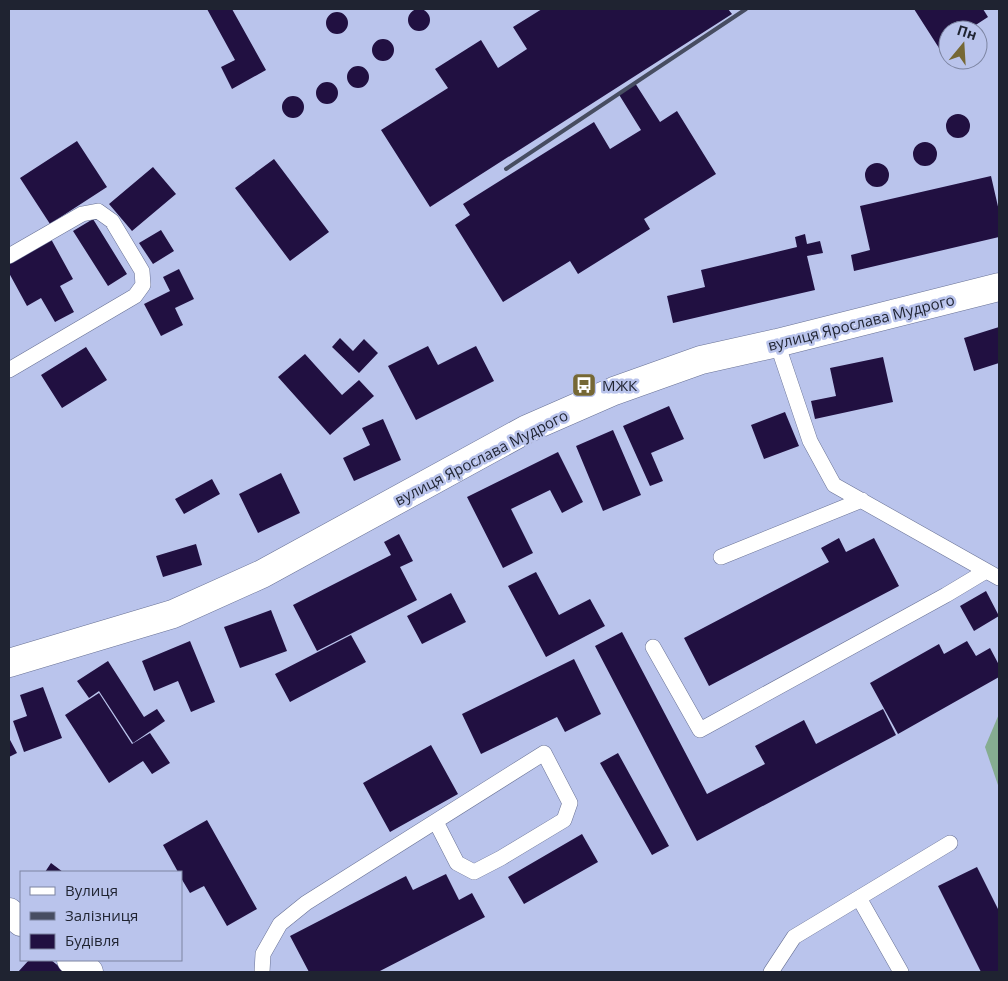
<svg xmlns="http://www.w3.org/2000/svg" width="1008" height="981" viewBox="0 0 1008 981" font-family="'Open Sans',sans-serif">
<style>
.green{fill:#86ad91}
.building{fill:#211041}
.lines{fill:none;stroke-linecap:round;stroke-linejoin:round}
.lane-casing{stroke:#687195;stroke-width:16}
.street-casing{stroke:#687195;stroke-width:29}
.secondary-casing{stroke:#687195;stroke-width:29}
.lane{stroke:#fff;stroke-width:15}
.street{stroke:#fff;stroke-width:28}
.secondary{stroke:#fff;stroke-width:28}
.rail{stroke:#474d61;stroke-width:4}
.labels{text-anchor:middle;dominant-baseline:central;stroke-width:5;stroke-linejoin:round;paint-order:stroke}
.street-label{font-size:15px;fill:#1f2331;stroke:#bac4ec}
.poi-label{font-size:15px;fill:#1f2331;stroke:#bac4ec;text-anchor:start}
</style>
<rect width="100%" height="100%" fill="#bac4ec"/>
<path class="green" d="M999,714v74l-14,-41z"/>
<path class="building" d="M207,9h25l34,61 -34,19 -11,-22 14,-7z
M542,9h186l4,5 -302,193 -49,-77 67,-42 -13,-19 46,-29 17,28 29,-19 -14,-22z
M914,9h69l5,8 -20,13h-20v12l-9,6z
M408 20a11 11 0 1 1 22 0a11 11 0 1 1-22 0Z
M326 23a11 11 0 1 1 22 0a11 11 0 1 1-22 0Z
M372 50a11 11 0 1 1 22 0a11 11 0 1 1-22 0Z
M347 77a11 11 0 1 1 22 0a11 11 0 1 1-22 0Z
M316 93a11 11 0 1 1 22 0a11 11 0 1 1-22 0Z
M635,83l25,39 17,-11 39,63 -72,45 6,10 -72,45 -8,-13 -67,41 -48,-77 15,-10 -7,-11 131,-82 16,27 31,-19 -23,-37z
M282 107a11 11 0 1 1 22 0a11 11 0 1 1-22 0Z
M946 126a12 12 0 1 1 24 0a12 12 0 1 1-24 0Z
M77,141l30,46 -57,37 -30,-46z
M913 154a12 12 0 1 1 24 0a12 12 0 1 1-24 0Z
M274,159l55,73 -39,29 -55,-73z
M865 175a12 12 0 1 1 24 0a12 12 0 1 1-24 0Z
M153,167l23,27 -44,37 -23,-27z
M991,176l8,35v26l-145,34 -3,-16 19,-5 -10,-44z
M93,219l34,55 -19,12 -35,-55z
M161,230l13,21 -21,13 -14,-21z
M805,234l2,10 13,-3 3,12 -16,3 8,34 -142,33 -6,-27 38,-9 -4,-17 96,-23 -2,-10z
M51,239l22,40 -13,7 14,26 -19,10 -14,-24 -14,8 -18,-33v-10z
M179,269l15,30 -19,9 8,17 -22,11 -17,-32 26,-13 -7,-14z
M999,327v36l-25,8 -10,-33z
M340,338l13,13 11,-12 14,14 -19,20 -27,-26z
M428,346l10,19 38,-19 18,35 -78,39 -28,-54z
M86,347l21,33 -45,28 -21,-33z
M305,354l37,41 17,-15 15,16 -44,39 -52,-58z
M883,357l10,45 -78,17 -4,-18 25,-5 -6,-28z
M669,406l15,33 -33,14 12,28 -13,5 -27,-60z
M785,412l14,34 -35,13 -13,-34z
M383,419l18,41 -47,21 -11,-23 27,-13 -8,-17z
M613,430l28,65 -38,16 -27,-65z
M558,452l25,50 -21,11 -12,-23 -39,19 22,44 -30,15 -36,-71z
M281,473l19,40 -42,20 -19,-39z
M212,479l8,15 -36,20 -9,-15z
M399,534l14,27 -13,6 17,33 -100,51 -24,-46 98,-50 -7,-13z
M839,538l7,14 28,-14 25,48 -190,100 -25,-48 145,-76 -8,-14z
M196,544l6,21 -39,12 -7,-21z
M536,572l23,43 31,-16 15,27 -59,31 -38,-71z
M986,591l13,25 -25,15 -14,-25z
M451,593l15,29 -44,22 -15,-28z
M271,610l16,41 -47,17 -16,-41z
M622,632l85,162 58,-30 -10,-18 49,-26 12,24 67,-35 13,26 -199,106 -102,-195z
M351,635l15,27 -76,40 -15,-28z
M190,641l25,61 -24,10 -13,-31 -24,10 -12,-30z
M967,641l9,15 14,-8 9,17v12l-101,57 -28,-51 69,-39 5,10z
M574,659l27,55 -36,18 -8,-15 -76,37 -19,-40z
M108,661l36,56 13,-8 8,12 -32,22 -34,-52 -10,7 -12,-17z
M43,687l19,51 -38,14 -11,-31 14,-5 -7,-21z
M99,693l33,51 18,-11 20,30 -18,11 -9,-13 -34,22 -44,-68z
M9,738l8,15 -8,4z
M431,745l27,49 -68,38 -27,-49z
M618,753l51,93 -17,9 -52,-92z
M207,820l50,89 -30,17 -23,-40 -14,7 -9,-15v-6h-3l-15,-27z
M582,834l16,28 -74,42 -16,-27z
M51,863l12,9h-18z
M977,867l22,44v61h-18l-43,-86z
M446,874l13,26 13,-7 13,24 -107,55h-69l-19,-36 116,-60 7,14z
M29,960h22l15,12h-48z"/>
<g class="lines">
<defs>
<path id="lane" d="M9,256l73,-42 16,-3 14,10 30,50 1,14 -8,11 -126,74
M777,343l33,98 24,44 165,93
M721,557l141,-57
M653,647l47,83 246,-135 40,-24
M859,898l42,74
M262,972l1,-18 17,-30 26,-21 238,-150 26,50 -6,17 -63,38 -27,14 -17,-9 -21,-41
M771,972l23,-35 156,-94"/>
<path id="street" d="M9,912l12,10
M71,960l18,12"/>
<path id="secondary" d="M9,663l164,-49 89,-40 265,-145 87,-38 87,-31 76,-17 222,-56"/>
</defs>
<use href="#lane" class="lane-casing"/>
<use href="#street" class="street-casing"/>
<use href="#secondary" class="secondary-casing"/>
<use href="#lane" class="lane"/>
<use href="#street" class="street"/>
<use href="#secondary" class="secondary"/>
<path class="rail" d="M506,169l240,-160"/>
</g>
<defs>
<symbol id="bus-square" viewBox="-11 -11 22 22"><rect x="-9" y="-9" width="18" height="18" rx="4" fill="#766835" stroke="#bac4ec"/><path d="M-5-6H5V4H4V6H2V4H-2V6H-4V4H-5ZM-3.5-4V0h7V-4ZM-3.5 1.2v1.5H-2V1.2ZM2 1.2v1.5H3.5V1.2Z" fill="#fff"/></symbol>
</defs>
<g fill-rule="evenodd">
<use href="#bus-square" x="570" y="371" width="28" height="28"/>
</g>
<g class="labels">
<g class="street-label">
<text transform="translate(861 322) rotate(-14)">вулиця Ярослава Мудрого</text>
<text transform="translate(481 457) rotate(-27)">вулиця Ярослава Мудрого</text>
</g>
<g class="poi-label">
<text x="602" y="385">МЖК</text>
</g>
</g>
<rect width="1008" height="981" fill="none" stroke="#1f2331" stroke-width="20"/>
<rect x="20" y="871" width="162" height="90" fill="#bac4ec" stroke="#7c84a1"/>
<rect x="30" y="887" width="25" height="8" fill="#ffffff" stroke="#7c84a1"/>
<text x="65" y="896" font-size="15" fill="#1f2331">Вулиця</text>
<rect x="30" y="912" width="25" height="8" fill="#474d61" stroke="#7c84a1"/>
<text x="65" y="921" font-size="15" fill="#1f2331">Залізниця</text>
<rect x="30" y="934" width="25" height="15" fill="#211041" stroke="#7c84a1"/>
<text x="65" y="946" font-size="15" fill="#1f2331">Будівля</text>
<g transform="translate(963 45) rotate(18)"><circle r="24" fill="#bac4ec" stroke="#7c84a1"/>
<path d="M0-4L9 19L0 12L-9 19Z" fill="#766835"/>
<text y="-8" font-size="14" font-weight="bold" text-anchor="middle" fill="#1f2331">Пн</text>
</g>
</svg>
